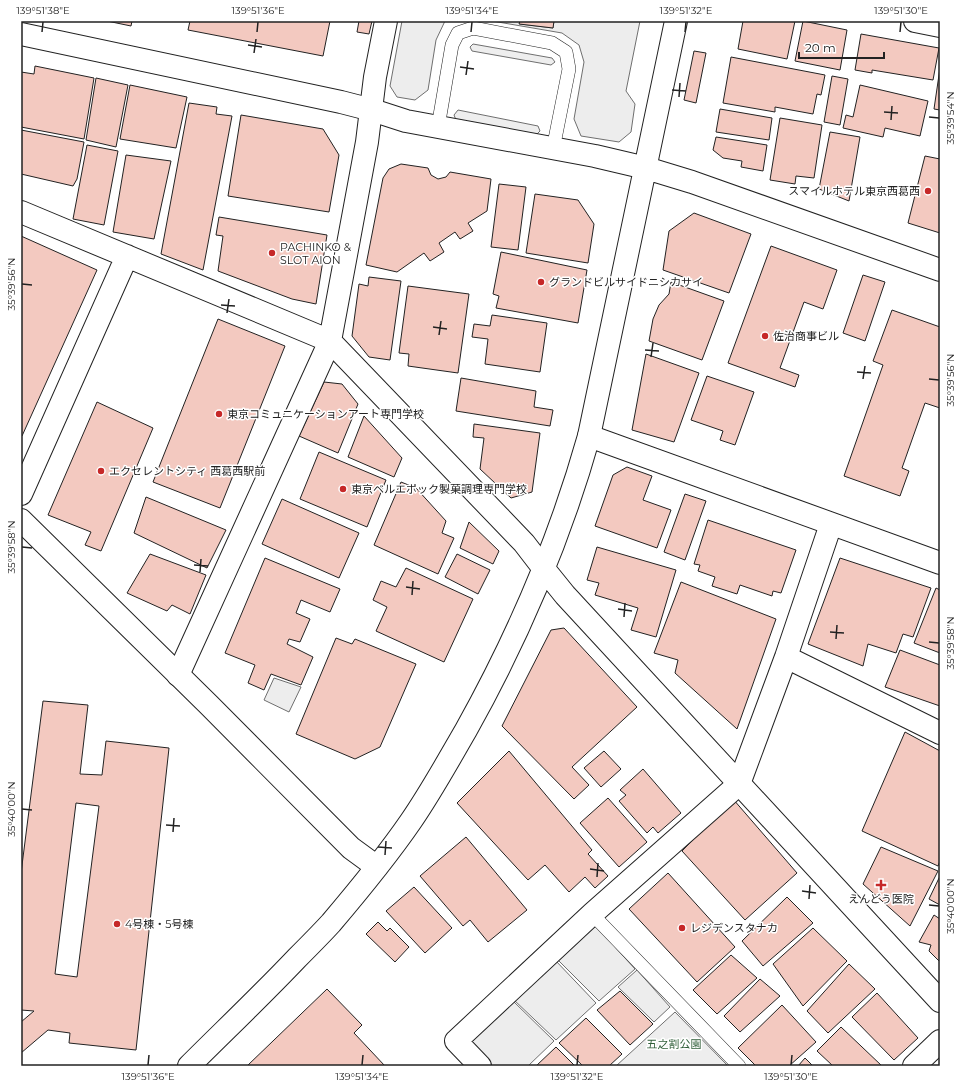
<svg xmlns="http://www.w3.org/2000/svg" width="961" height="1087" viewBox="0 0 961 1087" font-family="Montserrat,'Noto Sans JP',sans-serif">
<style>
.green{fill:#eee;stroke:#6f6f6f}
.parking{fill:#ededed;stroke:#6f6f6f}
.building{fill:#f3c9c0;stroke:#222;fill-rule:evenodd}
.lines{fill:none;stroke-linecap:round;stroke-linejoin:round}
.lane-casing{stroke:#222;stroke-width:14}
.street-casing{stroke:#222;stroke-width:24}
.secondary-casing{stroke:#222;stroke-width:24}
.lane{stroke:#fff;stroke-width:13}
.street{stroke:#fff;stroke-width:22}
.secondary{stroke:#fff;stroke-width:22}
.ticks{fill:none;stroke:#222;stroke-width:1.5}
.poi-dot{fill:#c62828;stroke:#fff;stroke-width:1.5}
.labels{text-anchor:middle;dominant-baseline:central;stroke-width:3;stroke-linejoin:round;paint-order:stroke}
.poi-label{font-size:11px;fill:#222;stroke:#fff;text-anchor:start}
.park-label{font-size:11px;fill:#2f5e38;stroke:#fff}
.neatline{fill:none;stroke:#222;stroke-width:1.5}
.ticks-label{font-size:10px;text-anchor:middle;fill:#222}
</style>
<rect width="100%" height="100%" fill="#fff"/>
<path class="green" d="M473,44l79,14 3,4 -4,3 -79,-14 -2,-4z
M458,110l80,16 2,5 -4,4 -80,-15 -2,-5z
M675,1012l53,54h-112z"/>
<path class="parking" d="M402,21h43l-9,19 -8,50 -13,10 -18,-3 -7,-11z
M492,21h28v3l33,4 1,-7h86l-14,70 9,13 -4,28 -12,10 -38,-6 -7,-17 10,-57 -5,-17 -17,-12z
M274,678l27,9 -12,25 -25,-12z
M594,924l41,45 -36,32 -43,-43z
M555,960l41,43 -40,37 -43,-41z
M637,970l33,37 -16,15 -36,-35z
M512,1000l42,41 -26,25h-41l-23,-23z"/>
<path class="building" d="M107,21h25l-1,5z
M190,21h140l-7,35 -135,-26z
M359,21h13l-3,13 -12,-2z
M520,21h34l-1,7 -34,-4z
M743,21h52l-8,38 -49,-10z
M803,21l44,9 -7,40 -45,-9z
M861,34l78,14 -6,32 -61,-10v3l-17,-3z
M694,51l12,2 -10,50 -12,-3z
M731,57l94,18 -4,20 -4,-1 -4,20 -38,-7v5l-52,-9z
M35,66l59,12 -10,61 -63,-12v-55l13,2z
M940,68v42l-6,-1z
M832,76l16,3 -8,46 -16,-3z
M96,78l32,7 -12,62 -30,-7z
M130,85l57,12 -11,51 -56,-9z
M860,85l68,16 -8,35 -35,-8 -2,9 -40,-9 3,-13 7,2z
M189,103l28,4 -1,7 16,2 -29,154 -42,-16z
M720,109l52,9 -3,22 -53,-8z
M241,115l82,14 16,26 -10,57 -101,-16z
M780,118l42,7 -8,53 -18,-2 -1,8 -25,-4z
M21,130l63,12 -7,37 -4,7 -52,-12z
M830,132l30,5 -11,64 -30,-12z
M716,137l51,8 -4,26 -22,-4 1,-6 -19,-3 -10,-8z
M87,145l31,6 -14,74 -31,-6z
M126,155l45,6 -17,78 -41,-7z
M925,156l15,3v74l-32,-10z
M401,164l27,4 3,7 7,4 8,-2 4,-5 41,7 -4,32 -19,12 5,8 -13,8 -5,-7 -16,11 5,9 -14,9 -6,-8 -27,19 -31,-7 17,-87 6,-9z
M499,184l27,3 -8,63 -27,-3z
M535,194l43,6 16,24 -6,39 -62,-10z
M694,213l57,21 -22,59 -66,-23 6,-39z
M219,217l108,18 -11,69 -24,-5 -74,-28 5,-35 -7,-1z
M21,236l76,34 -75,166 -1,-1z
M771,246l66,24 -14,39 -19,-7 -24,66 19,7 -4,12 -67,-24z
M501,252l86,18 -9,53 -82,-15 3,-12 -6,-2z
M863,275l22,7 -20,59 -22,-8z
M369,277l32,4 -11,79 -21,-3 -17,-21 7,-52 9,2z
M671,282l53,19 -22,59 -53,-19 4,-22 6,-14 10,-11z
M408,286l61,8 -11,79 -50,-7 1,-12 -10,-1z
M892,310l48,17v81l-15,-5 -23,65 7,3 -9,25 -56,-20 39,-111 -10,-4z
M492,315l55,8 -7,49 -55,-8 3,-25 -16,-2 2,-13 16,2z
M218,319l67,27 -65,162 -67,-26z
M646,354l53,19 -25,69 -42,-12z
M707,376l47,16 -19,53 -15,-5 3,-9 -32,-11z
M461,378l75,13 -2,16 19,3 -3,16 -94,-15z
M324,382l18,2 16,20 -20,49 -39,-17z
M97,402l56,26 -52,123 -16,-6 6,-13 -43,-17z
M364,416l38,42 -8,19 -46,-20z
M474,424l66,9 -8,59 -21,6 -31,-29 4,-31 -11,-1z
M319,452l67,28 -19,47 -67,-28z
M627,467l25,9 -9,24 28,10 -14,38 -62,-22 18,-51z
M401,482l15,6 30,33 -4,12 12,5 -16,36 -64,-29z
M685,494l21,7 -21,59 -21,-8z
M146,497l80,33 -19,38 -73,-35z
M282,499l77,34 -20,45 -77,-34z
M708,520l88,30 -15,43 -8,-2 -1,5 -32,-11 -3,9 -25,-8 3,-9 -17,-6 2,-6 -6,-1z
M469,522l30,29 -6,13 -33,-16z
M597,547l79,23 -20,67 -25,-7 7,-22 -43,-13 4,-12 -12,-3z
M150,554l56,21 -16,39 -18,-9 -5,6 -40,-18z
M457,554l33,16 -12,24 -33,-17z
M265,558l75,31 -10,23 -29,-12 -5,13 14,6 -10,23 -11,-3 -2,5 26,13 -12,28 -30,-11 -7,16 -16,-7 7,-18 -30,-12z
M840,558l91,30 -18,49 -10,-3 -7,19 -28,-9 -5,22 -55,-22z
M406,568l67,31 -29,63 -68,-31 11,-24 -14,-7 8,-19 15,6z
M681,582l95,37 -39,110 -62,-56 3,-13 -24,-7z
M936,588l4,2v63l-26,-10z
M564,628l73,79 -65,60 17,18 -15,14 -72,-73 49,-96z
M336,638l16,6 3,-5 61,25 -36,83 -25,12 -59,-25z
M900,650l40,15v41l-55,-19z
M43,701l45,4 -8,69 22,1 4,-34 63,7 -33,302 -67,-7 1,-10 -22,-3 -27,23v-31l13,-11 -13,-1v-137zM76,803l23,3 -22,171 -22,-3z
M905,732l35,19v110l-2,5 -76,-35z
M509,751l83,99 -4,4 20,22 -13,12 -10,-11 -16,15 -24,-27 -17,15 -71,-77z
M604,751l17,18 -20,18 -17,-19z
M643,769l38,44 -23,20 -5,-6 -6,6 -28,-32 7,-6 -6,-5z
M608,798l39,44 -28,25 -39,-44z
M733,799l64,74 -52,47 -63,-69z
M466,837l61,73 -39,32 -18,-22 -7,6 -43,-50z
M881,847l57,24 -28,55 -47,-42z
M668,873l67,74 -38,35 -68,-73z
M940,876v29l-11,-6z
M414,887l38,41 -27,25 -39,-42z
M787,897l26,26 -50,43 -21,-25z
M934,915l6,4v43l-11,-11 2,-6 -12,-3z
M378,922l9,9 3,-3 19,19 -14,15 -29,-28z
M813,928l34,33 -44,45 -30,-42z
M731,955l26,23 -40,36 -24,-24z
M849,964l26,25 -47,44 -21,-22z
M760,979l20,17 -40,36 -16,-16z
M327,989l35,36 -8,8 31,33h-138z
M620,991l33,33 -23,21 -33,-35z
M877,993l41,45 -24,22 -42,-43z
M782,1005l34,37 -27,24h-33l-18,-18z
M586,1018l36,36 -13,12h-26l-24,-23z
M841,1027l41,39h-49l-16,-15z
M556,1047l19,19h-39z
M805,1058l8,8h-15z"/>
<g class="lines">
<defs>
<path id="lane" d="M438,127l14,-82 6,-12 15,-5 79,15 14,9 3,17 -16,80
M592,914l147,152"/>
<path id="street" d="M915,21l25,5
M21,212l309,129 194,202 20,26
M589,436l351,127
M21,494l106,-238
M786,657l154,76
M178,675l152,-334 37,-199 8,-65 11,-56
M480,1066l-24,-25 136,-127 147,-130 47,-127 45,-133
M914,1066l26,-25"/>
<path id="secondary" d="M21,34l320,68 31,8 34,11 189,35 51,12 46,14 248,88
M21,520l188,185 142,143 26,19
M544,569l21,26 375,406
M189,1066c36,-36 73,-71 108,-108 11,-11 23,-23 34,-35 28,-33 56,-67 80,-102 20,-29 37,-60 55,-91 52,-93 94,-191 123,-294l87,-415"/>
</defs>
<use href="#lane" class="lane-casing"/>
<use href="#street" class="street-casing"/>
<use href="#secondary" class="secondary-casing"/>
<use href="#lane" class="lane"/>
<use href="#street" class="street"/>
<use href="#secondary" class="secondary"/>
</g>
<path class="ticks" d="M42,32l1,-10M257,32l1,-10M471,32l1,-10M685,32l1,-10M900,32l1,-10M248,45l14,2M254,53l2,-14M460,67l14,2M466,75l2,-14M672,90l14,1M679,97l1,-14M884,112l14,1M929,117l10,1M891,120l1,-14M22,284l10,1M221,305l14,1M227,313l2,-14M433,327l14,2M439,335l2,-14M645,350l14,1M651,357l2,-14M857,372l14,1M863,379l2,-13M929,379l10,1M22,547l10,1M194,565l14,1M200,572l1,-13M406,587l14,2M412,595l1,-14M618,609l14,2M624,617l1,-14M830,632l14,1M836,639l1,-14M929,642l10,1M22,809l10,1M166,825l14,1M173,832l1,-14M378,847l14,1M385,855l1,-14M590,869l14,2M597,877l1,-14M802,891l14,2M809,899l1,-14M929,905l10,1M148,1065l1,-10M362,1065l1,-10M577,1065l1,-10M791,1065l1,-10"/>
<g class="poi-dot">
<circle cx="928" cy="191" r="4"/>
<circle cx="272" cy="253" r="4"/>
<circle cx="541" cy="282" r="4"/>
<circle cx="765" cy="336" r="4"/>
<circle cx="219" cy="414" r="4"/>
<circle cx="101" cy="471" r="4"/>
<circle cx="343" cy="489" r="4"/>
<path d="M879 879h4v4h4v4h-4v4h-4v-4h-4v-4h4z"/>
<circle cx="117" cy="924" r="4"/>
<circle cx="682" cy="928" r="4"/>
</g>
<g class="labels">
<g class="poi-label">
<text x="920" y="191" text-anchor="end">スマイルホテル東京西葛西</text>
<text x="280" y="247">PACHINKO &amp;<tspan x="280" dy="13">SLOT AION</tspan></text>
<text x="549" y="282">グランドビルサイドニシカサイ</text>
<text x="773" y="336">佐治商事ビル</text>
<text x="227" y="414">東京コミュニケーションアート専門学校</text>
<text x="109" y="471">エクセレントシティ 西葛西駅前</text>
<text x="351" y="489">東京ベルエポック製菓調理専門学校</text>
<text x="881" y="899" text-anchor="middle">えんどう医院</text>
<text x="125" y="924">4号棟・5号棟</text>
<text x="690" y="928">レジデンスタナカ</text>
</g>
<g class="park-label">
<text x="674" y="1044">五之割公園</text>
</g>
</g>
<rect width="961" height="1087" fill="none" stroke="#ffffff" stroke-width="44"/>
<path d="M799 52v6h85v-6" fill="none" stroke="#222222" stroke-width="2"/>
<text x="805" y="52" font-size="12" fill="#222222" stroke="#ffffff" stroke-width="3" paint-order="stroke">20 m</text>
<rect x="22" y="22" width="917" height="1043" class="neatline"/>
<g class="ticks-label">
<text x="43" y="14">139°51'38"E</text>
<text x="258" y="14">139°51'36"E</text>
<text x="472" y="14">139°51'34"E</text>
<text x="686" y="14">139°51'32"E</text>
<text x="901" y="14">139°51'30"E</text>
<text transform="translate(950 118) rotate(-90)" y="4">35°39'54"N</text>
<text transform="translate(11 284) rotate(-90)" y="4">35°39'56"N</text>
<text transform="translate(950 380) rotate(-90)" y="4">35°39'56"N</text>
<text transform="translate(11 547) rotate(-90)" y="4">35°39'58"N</text>
<text transform="translate(950 643) rotate(-90)" y="4">35°39'58"N</text>
<text transform="translate(11 809) rotate(-90)" y="4">35°40'00"N</text>
<text transform="translate(950 906) rotate(-90)" y="4">35°40'00"N</text>
<text x="148" y="1080">139°51'36"E</text>
<text x="362" y="1080">139°51'34"E</text>
<text x="577" y="1080">139°51'32"E</text>
<text x="791" y="1080">139°51'30"E</text>
</g>
</svg>
